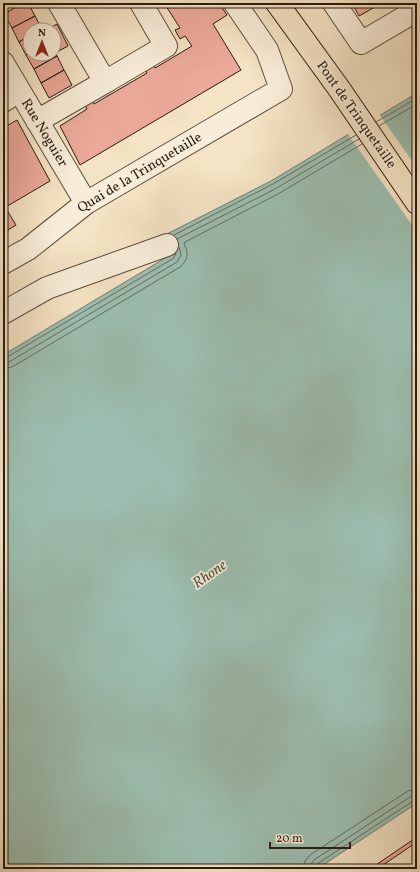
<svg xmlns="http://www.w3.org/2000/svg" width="420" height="872" viewBox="0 0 420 872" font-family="Vollkorn,serif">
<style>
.water{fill:#9cbeb0;stroke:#6e7d71}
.pier{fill:#f4e3c4}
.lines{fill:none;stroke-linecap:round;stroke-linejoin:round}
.shore{stroke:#626c61;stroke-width:1}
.building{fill:#eba999;stroke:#281b12}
.minor-casing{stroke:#5b4d3e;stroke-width:24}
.major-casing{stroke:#281b12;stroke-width:24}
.minor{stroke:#f8edd9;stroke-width:22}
.major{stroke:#f4e3c4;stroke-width:22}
.labels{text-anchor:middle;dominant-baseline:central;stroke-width:3.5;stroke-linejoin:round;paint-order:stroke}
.street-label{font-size:14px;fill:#281b12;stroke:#f8edd9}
.water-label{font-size:15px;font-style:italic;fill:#515449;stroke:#f8edd9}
</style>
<rect width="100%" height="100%" fill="#f4e3c4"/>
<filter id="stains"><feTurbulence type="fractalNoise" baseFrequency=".005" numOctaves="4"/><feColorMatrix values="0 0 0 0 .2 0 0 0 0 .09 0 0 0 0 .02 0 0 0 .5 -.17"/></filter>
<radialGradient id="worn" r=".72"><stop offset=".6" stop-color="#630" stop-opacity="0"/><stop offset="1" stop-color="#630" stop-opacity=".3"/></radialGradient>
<path class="water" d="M417,93v710l-100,66h-314v-514l169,-101 -11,-17 110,-56z"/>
<path class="pier" d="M379,114l38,54v64l-70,-99z"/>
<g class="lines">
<path class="shore" d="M376,122l41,-24
M379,126l38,-22
M174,235l99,-51 83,-49
M177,239l98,-50 84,-50
M3,358l4,-1 167,-99 2,-5
M3,363l6,-1 168,-100 4,-7 -2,-8
M3,369l9,-2 168,-100c8,-7 9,-14 4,-23l1,-2 93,-48 84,-50
M304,869l1,-8 5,-6 98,-64 9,-2
M310,869l1,-5 3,-4 96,-63 7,-2
M315,869l2,-5 96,-63 4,-1"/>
</g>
<path class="building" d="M23,3h5l7,13 -23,12 -8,-14z
M164,3h55l8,12 -14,9 28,46 -161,95 -20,-39 27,-17 -3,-5 8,-4 2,4 53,-31 -2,-5 7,-4 3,4 37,-22 -7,-10 -5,3 -5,-9 5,-2z
M352,3h30l-23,13z
M35,16l7,13 -3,1h-9v5l-11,7 -7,-14z
M57,24l11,22 -13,7 -1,-2v-21h-8z
M30,35v18l-4,2 -7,-13z
M54,51l3,5 -23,13 -8,-14 4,-2v1h24z
M57,56l7,14 -23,13 -7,-14z
M64,70l8,15 -23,13 -8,-15z
M17,120l33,61 -46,27 -1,-80z
M3,207h2l11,18 -13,8z
M417,837v5l-40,27h-7z"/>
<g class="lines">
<defs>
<path id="minor" d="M334,3l27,40 56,-33
M3,63l83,140
M105,82l61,-36 -25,-43
M3,101l16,-10
M37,121l68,-39 -46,-79
M3,263l25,-14 58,-46 195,-114 -14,-39 -32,-47
M3,313l44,-25 120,-43"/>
<path id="major" d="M277,3l63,87 77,113"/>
</defs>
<use href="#minor" class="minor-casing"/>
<use href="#major" class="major-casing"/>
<use href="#minor" class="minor"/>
<use href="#major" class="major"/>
</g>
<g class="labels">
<g class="street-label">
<text transform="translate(356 115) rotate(55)">Pont de Trinquetaille</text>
<text transform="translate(44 133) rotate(59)">Rue Noguier</text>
<text transform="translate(140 173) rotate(-31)">Quai de la Trinquetaille</text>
</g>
<g class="water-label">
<text transform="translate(210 575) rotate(-35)">Rhone</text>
</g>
</g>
<rect width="420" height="872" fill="none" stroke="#f4e3c4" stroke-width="16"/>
<rect x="4" y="4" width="412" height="864" fill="none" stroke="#281b12" stroke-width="2"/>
<rect x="8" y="8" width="404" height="856" fill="none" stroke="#281b12"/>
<g transform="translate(42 42)"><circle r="19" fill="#f8edd9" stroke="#a59989"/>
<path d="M0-3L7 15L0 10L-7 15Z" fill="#8f2418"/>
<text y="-6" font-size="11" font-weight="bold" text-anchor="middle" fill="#281b12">N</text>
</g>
<path d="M270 842v6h80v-6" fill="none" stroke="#281b12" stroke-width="2"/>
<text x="276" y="842" font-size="12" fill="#281b12" stroke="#f8edd9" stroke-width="3" paint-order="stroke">20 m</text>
<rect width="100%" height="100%" filter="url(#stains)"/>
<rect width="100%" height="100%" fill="url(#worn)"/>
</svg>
